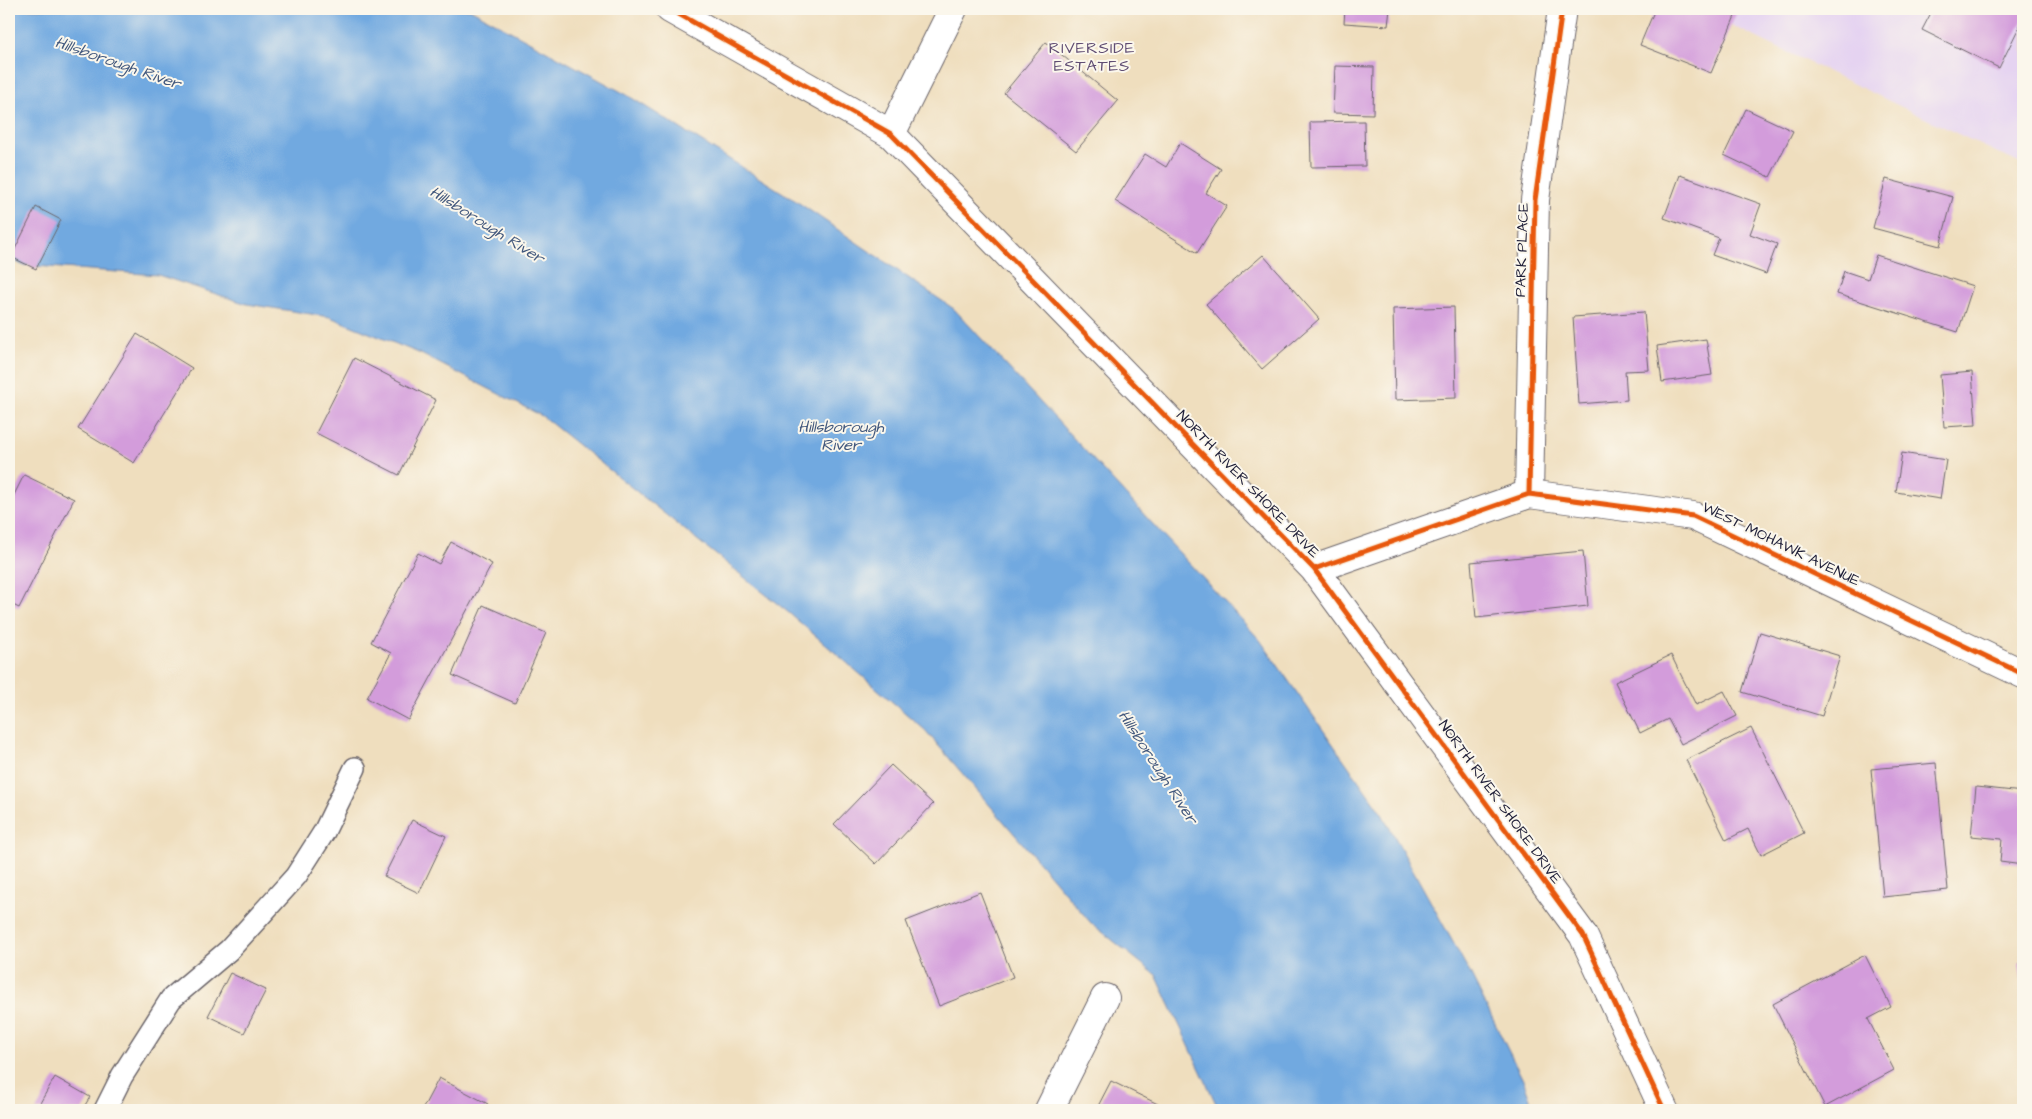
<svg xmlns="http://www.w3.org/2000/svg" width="2032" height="1119" viewBox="0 0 2032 1119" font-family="'Architects Daughter',sans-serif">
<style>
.built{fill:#e5d3f1}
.water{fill:#71a9e0;stroke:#4a668e}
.building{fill:#d39cdb}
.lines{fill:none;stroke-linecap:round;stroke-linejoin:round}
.service-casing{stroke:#6a6469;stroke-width:24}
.minor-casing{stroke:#6a6469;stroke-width:30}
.service{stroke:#fff;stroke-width:21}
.minor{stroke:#fff;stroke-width:28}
.cycleway-casing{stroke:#fbf7ec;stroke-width:8}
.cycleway{stroke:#e8590c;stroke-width:5}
.labels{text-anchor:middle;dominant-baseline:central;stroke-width:4;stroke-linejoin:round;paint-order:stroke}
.street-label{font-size:15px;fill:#22223b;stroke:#fbf7ec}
.neighbourhood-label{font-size:16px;letter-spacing:1px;fill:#604d73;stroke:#fbf7ec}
.water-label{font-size:16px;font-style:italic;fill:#42587d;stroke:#fbf7ec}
</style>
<rect width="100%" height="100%" fill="#fbf7ec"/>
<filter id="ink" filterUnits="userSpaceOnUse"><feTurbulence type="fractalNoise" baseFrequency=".02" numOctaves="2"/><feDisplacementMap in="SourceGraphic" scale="10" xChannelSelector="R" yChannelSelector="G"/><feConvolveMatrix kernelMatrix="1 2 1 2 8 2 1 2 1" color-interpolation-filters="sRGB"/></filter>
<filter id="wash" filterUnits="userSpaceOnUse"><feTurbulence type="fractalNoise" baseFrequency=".0096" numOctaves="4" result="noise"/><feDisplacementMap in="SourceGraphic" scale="20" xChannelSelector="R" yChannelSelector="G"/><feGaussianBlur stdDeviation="1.12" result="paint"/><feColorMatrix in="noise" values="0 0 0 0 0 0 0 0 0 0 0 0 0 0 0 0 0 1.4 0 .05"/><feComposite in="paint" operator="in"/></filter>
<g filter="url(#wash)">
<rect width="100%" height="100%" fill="#efdebe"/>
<path class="built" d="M1697,9h326v156z"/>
<path class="water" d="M9,9h461l157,86 169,106 158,108 306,331 122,174 88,159 54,109 10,28h-315l-63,-135 -65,-52 -166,-193 -136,-117 -247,-197 -121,-62 -91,-37 -83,-13 -89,-29 -136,-10 -13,-7z"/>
<g id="blocks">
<path class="building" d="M1345,9h45l-2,17 -44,-3z
M1655,9h83l-27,64 -71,-28z
M1933,9h90v10l-24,49 -77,-38z
M1046,42l72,59 -42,50 -72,-58z
M1335,66l39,1 -1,47 -40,-1z
M1746,109l47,22 -23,46 -46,-22z
M1364,121l1,45 -54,1 -1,-45z
M1180,143l41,26 -15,24 21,13 -30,47 -82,-52 30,-47 21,13z
M1680,175l81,29 -11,30 27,10 -11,30 -54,-19 7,-17 -55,-20z
M1886,179l67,18 -13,49 -67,-18z
M36,207l25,13 -25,49 -25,-12z
M1263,255l56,64 -57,50 -56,-65z
M1876,255l97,31 -15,46 -121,-38 7,-23 24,8z
M1454,307l2,91 -61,2 -2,-91z
M1644,312l5,58 -24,1 2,29 -48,4 -6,-87z
M137,334l55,34 -58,95 -56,-34z
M1706,339l6,36 -50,7 -5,-36z
M354,358l82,42 -37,75 -83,-42z
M1972,372l4,53 -32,2 -4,-52z
M1902,453l44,7 -6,39 -44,-7z
M24,475l50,24 -55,109 -10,-5v-98z
M451,542l41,22 -84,156 -41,-22 24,-45 -20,-11 47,-89 21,11z
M1583,551l5,55 -112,12 -5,-56z
M483,605l63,28 -31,70 -63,-28z
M1760,632l80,24 -18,60 -80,-24z
M1671,655l25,50 28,-14 13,25 -56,28 -13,-25 -28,14 -25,-51z
M1751,728l53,105 -43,22 -13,-26 -22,11 -40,-80z
M1936,763l12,127 -65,7 -12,-128z
M891,765l42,39 -57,60 -42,-40z
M1976,787l47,5v73l-23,-3 2,-23 -31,-3z
M412,820l34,16 -27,57 -35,-17z
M980,892l33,85 -74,29 -33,-85z
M1865,955l26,52 -23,12 26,51 -69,37 -52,-103z
M2023,962v21l-1,1 -3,-21z
M230,973l36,17 -22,43 -36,-17z
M55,1077l35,20 -8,13h-46z
M439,1078l49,26 -3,6h-63z
M1111,1081l59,29h-74z"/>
</g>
</g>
<g filter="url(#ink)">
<use href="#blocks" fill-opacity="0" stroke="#6a6469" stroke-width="1"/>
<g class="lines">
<defs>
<path id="service" d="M105,1110l17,-34 49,-77 58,-49 67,-74 28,-44 31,-64"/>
<path id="minor" d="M670,9l221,125 423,435 269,366 81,175
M891,134l62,-125
M1529,494l6,-294 27,-191
M1314,569l215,-75 164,22 330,158
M1049,1110l56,-112"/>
</defs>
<use href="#service" class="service-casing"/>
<use href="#minor" class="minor-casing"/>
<use href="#service" class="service"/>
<use href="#minor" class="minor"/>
<defs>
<path id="cycleway" d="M670,9l221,125 423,435 269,366 81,175
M1529,494l6,-294 27,-191
M1314,569l215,-75 164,22 330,158"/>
</defs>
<use href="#cycleway" class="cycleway-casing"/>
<use href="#cycleway" class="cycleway"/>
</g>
</g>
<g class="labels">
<g class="street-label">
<text transform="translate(1522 250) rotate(-88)">PARK PLACE</text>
<text transform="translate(1248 484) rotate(46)">NORTH RIVER SHORE DRIVE</text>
<text transform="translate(1781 544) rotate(26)">WEST MOHAWK AVENUE</text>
<text transform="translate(1500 802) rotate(54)">NORTH RIVER SHORE DRIVE</text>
</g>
<g class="neighbourhood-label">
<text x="1092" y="48">RIVERSIDE<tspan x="1092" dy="18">ESTATES</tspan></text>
</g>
<g class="water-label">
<text transform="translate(118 63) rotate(19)">Hillsborough River</text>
<text transform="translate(487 225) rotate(32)">Hillsborough River</text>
<text x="841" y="427">Hillsborough<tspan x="841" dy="18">River</tspan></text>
<text transform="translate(1158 767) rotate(57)">Hillsborough River</text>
</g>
</g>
<rect width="2032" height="1119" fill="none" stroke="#fbf7ec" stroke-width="30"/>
</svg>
